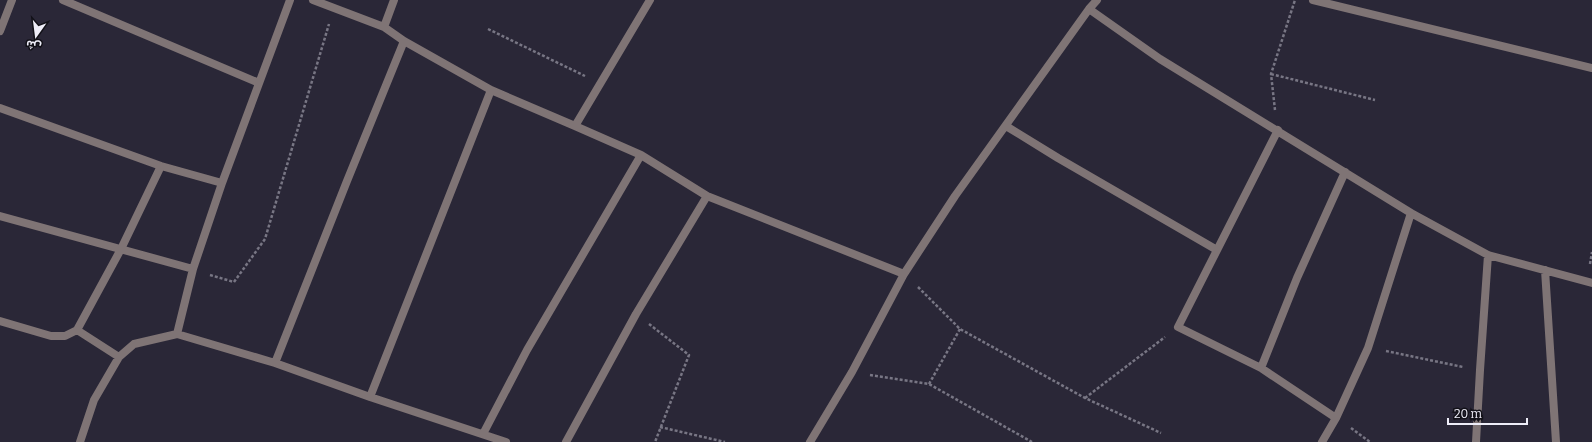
<svg xmlns="http://www.w3.org/2000/svg" width="1592" height="442" viewBox="0 0 1592 442" font-family="Bitter,'Noto Sans Arabic',serif">
<style>
.lines{fill:none;stroke-linecap:round;stroke-linejoin:round}
.path{stroke:#787684;stroke-width:2.5;stroke-dasharray:3 2;stroke-linecap:butt}
.street{stroke:#7f7475;stroke-width:8}
</style>
<rect width="100%" height="100%" fill="#2a2737"/>
<g class="lines">
<path class="path" d="M488,29l97,47
M1271,74l104,26
M1275,110l-4,-36 24,-74
M1590,264l2,-12
M210,275l24,7 31,-43 64,-215
M918,287l42,42 125,69 76,35
M649,324l40,31 -34,87
M1386,351l77,16
M870,375l59,9 103,58
M929,384l31,-55
M1085,398l80,-61
M660,427l65,15
M1351,428l19,14"/>
<path class="street" d="M63,0l196,83
M290,0l-68,183 -29,86 -16,65 98,29 95,34 136,45
M313,0l71,27 20,14 87,49 -121,307
M650,0l-75,126 66,29 66,41 197,78
M1313,0l279,68
M1089,9l71,50 251,154
M384,27l10,-27
M0,31l12,-31
M491,90l84,36
M0,108l161,58 61,17
M1006,126l52,32 159,92
M1278,130l-100,197 83,41 75,50
M0,216l193,53
M1545,270l11,172
M0,321l51,15h14l12,-6 44,-81 40,-83
M77,330l42,27
M275,363l72,-182 57,-140
M1261,368l36,-90 48,-106
M483,434l44,-84 114,-195
M80,442l14,-42 25,-43 15,-13 43,-10
M566,442l70,-128 71,-118
M810,442l42,-70 52,-98 51,-78 134,-187 8,-9
M1322,442l14,-24 32,-70 43,-135 77,42 104,28
M1476,442l4,-72 8,-115"/>
</g>
<g transform="translate(36 36) rotate(194)" stroke="#121118" stroke-width="3" paint-order="stroke">
<path d="M0-3L7 15L0 10L-7 15Z" fill="#eeedf8"/>
<text y="-6" font-size="11" font-weight="bold" text-anchor="middle" fill="#eeedf8">ش</text>
</g>
<path d="M1448 418v6h79v-6" fill="none" stroke="#eeedf8" stroke-width="2"/>
<text x="1454" y="418" font-size="12" fill="#eeedf8" stroke="#121118" stroke-width="3" paint-order="stroke">20 m</text>
</svg>
